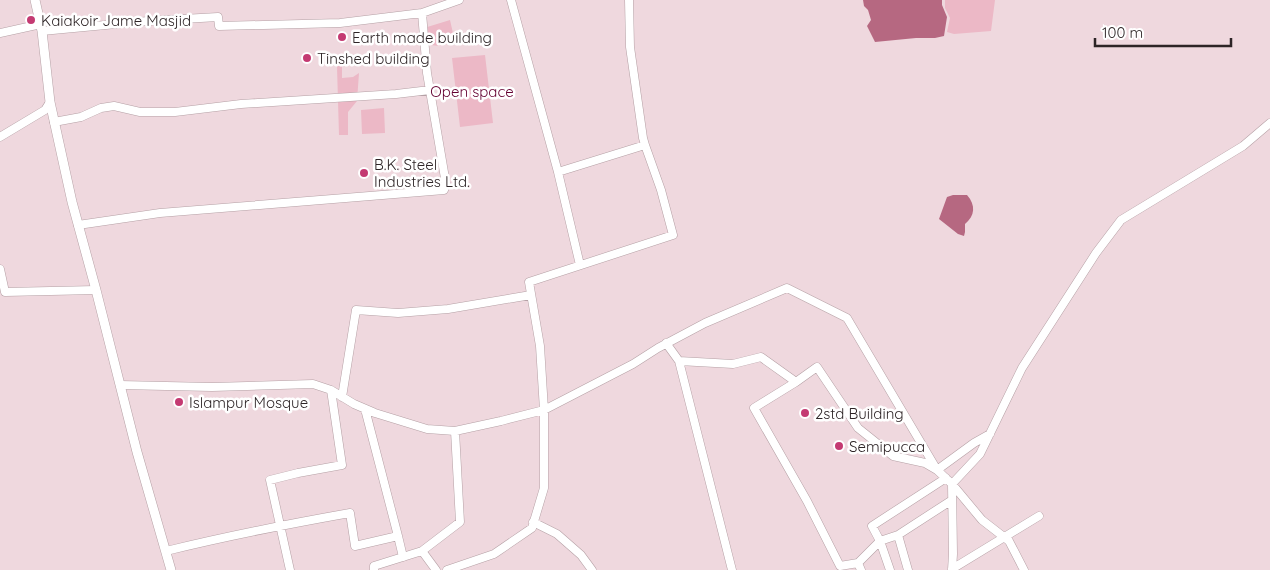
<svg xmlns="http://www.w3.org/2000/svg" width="1270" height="570" viewBox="0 0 1270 570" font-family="Quicksand,sans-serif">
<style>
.green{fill:#ecb8c6}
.water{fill:#b66881}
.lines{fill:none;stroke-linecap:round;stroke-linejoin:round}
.minor-casing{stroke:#b5a0a5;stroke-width:9}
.tertiary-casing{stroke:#b5a0a5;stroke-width:10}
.minor{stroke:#fff;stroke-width:8}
.tertiary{stroke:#fff;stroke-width:9}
.poi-dot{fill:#c43a72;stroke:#fff;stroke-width:2}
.labels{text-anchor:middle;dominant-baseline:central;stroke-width:5;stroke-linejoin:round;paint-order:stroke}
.poi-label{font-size:15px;fill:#2d2426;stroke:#fff;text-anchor:start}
.park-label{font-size:15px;fill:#640031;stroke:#fff}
</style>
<rect width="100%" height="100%" fill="#efd8de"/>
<path class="green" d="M945,0h50l-4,31 -37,3 -7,-2 3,-14 -5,-10z
M450,20l5,22 -16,4 -8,-1 -7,-17z
M485,55l8,68 -33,4 -8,-69z
M340,64l2,2v12l11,-1 6,-4 -2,28 -9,11v23h-9l-2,-68 1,-2z
M384,108l1,25 -23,1 -1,-24z"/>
<path class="water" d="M863,0h79v5l5,12 -3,19 -9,2h-19l-41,4 -8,-16 4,-6 -3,-10 -4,-4z
M953,195h14c9,10 8,21 -2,29v8l-1,4 -6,-2 -19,-15 8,-22z"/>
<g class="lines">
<defs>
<path id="minor" d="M511,0l47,172
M422,13l37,-13
M42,31l106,-10 70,-4 1,9 121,-3 82,-10 5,60 19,111 -2,6 -284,23 -82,12
M0,33l41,-9
M54,122l27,-5 20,-9 13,-2 26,6h35l66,-8 155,-10 34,-4
M0,137l45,-27 5,-8
M580,265l-22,-93 87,-27
M0,269l5,23 91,-2
M666,343l13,18 54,3 28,-7 35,25 -42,26 53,93 33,65 18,-3 3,7
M679,361l53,209
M120,385l92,2 101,-3 18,6 23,14 21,9 52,16 28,2
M342,397l14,-87 42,3 50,-4 83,-14
M365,409l33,127
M990,434l-16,9 -37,27 15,14 30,36 27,21 15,29
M533,522l24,12 24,21 11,15
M166,551c61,-15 122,-27 184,-38l5,33 43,-10 5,21
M422,551l14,19
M858,563l22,-22 -8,-15 74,-48
M952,569l87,-53
M290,570l-20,-90 28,-7 44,-8 -11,-75
M374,570v-4l48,-15 38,-29 -5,-91 46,-10 43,-11 89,-46 25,-16 47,-25 82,-35 60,30 90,152 -12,-7 -32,-7 -35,-28 -41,-61 -21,15
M447,570l47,-16 38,-26 12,-40v-78l-4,-64 -11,-64 144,-47 -12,-45 -16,-45 -2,-7 -13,-91 -1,-47
M890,570l-10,-29 18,-6
M908,570l-10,-35 54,-35
M952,570l1,-16 -1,-70 28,-30 42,-86 74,-115 25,-33 122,-74 27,-23"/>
<path id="tertiary" d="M35,0l7,31 8,71 22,100 24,88 41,162 34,118"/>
</defs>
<use href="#minor" class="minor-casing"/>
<use href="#tertiary" class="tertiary-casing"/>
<use href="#minor" class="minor"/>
<use href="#tertiary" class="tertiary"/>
</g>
<g class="poi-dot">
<circle cx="31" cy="20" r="5"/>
<circle cx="342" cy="37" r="5"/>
<circle cx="307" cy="58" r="5"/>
<circle cx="364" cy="173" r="5"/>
<circle cx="179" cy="402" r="5"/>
<circle cx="805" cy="413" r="5"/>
<circle cx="839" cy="446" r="5"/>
</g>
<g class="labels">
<g class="poi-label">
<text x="41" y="20">Kaiakoir Jame Masjid</text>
<text x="352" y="37">Earth made building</text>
<text x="317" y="58">Tinshed building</text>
<text x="374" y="164">B.K. Steel<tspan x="374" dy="17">Industries Ltd.</tspan></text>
<text x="189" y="402">Islampur Mosque</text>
<text x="815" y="413">2std Building</text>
<text x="849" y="446">Semipucca</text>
</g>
<g class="park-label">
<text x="472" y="91">Open space</text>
</g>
</g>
<path d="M1095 38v8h136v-8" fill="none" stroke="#2d2426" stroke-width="2.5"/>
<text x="1102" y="38" font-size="15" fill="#2d2426" stroke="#ffffff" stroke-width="4" paint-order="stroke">100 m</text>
</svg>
